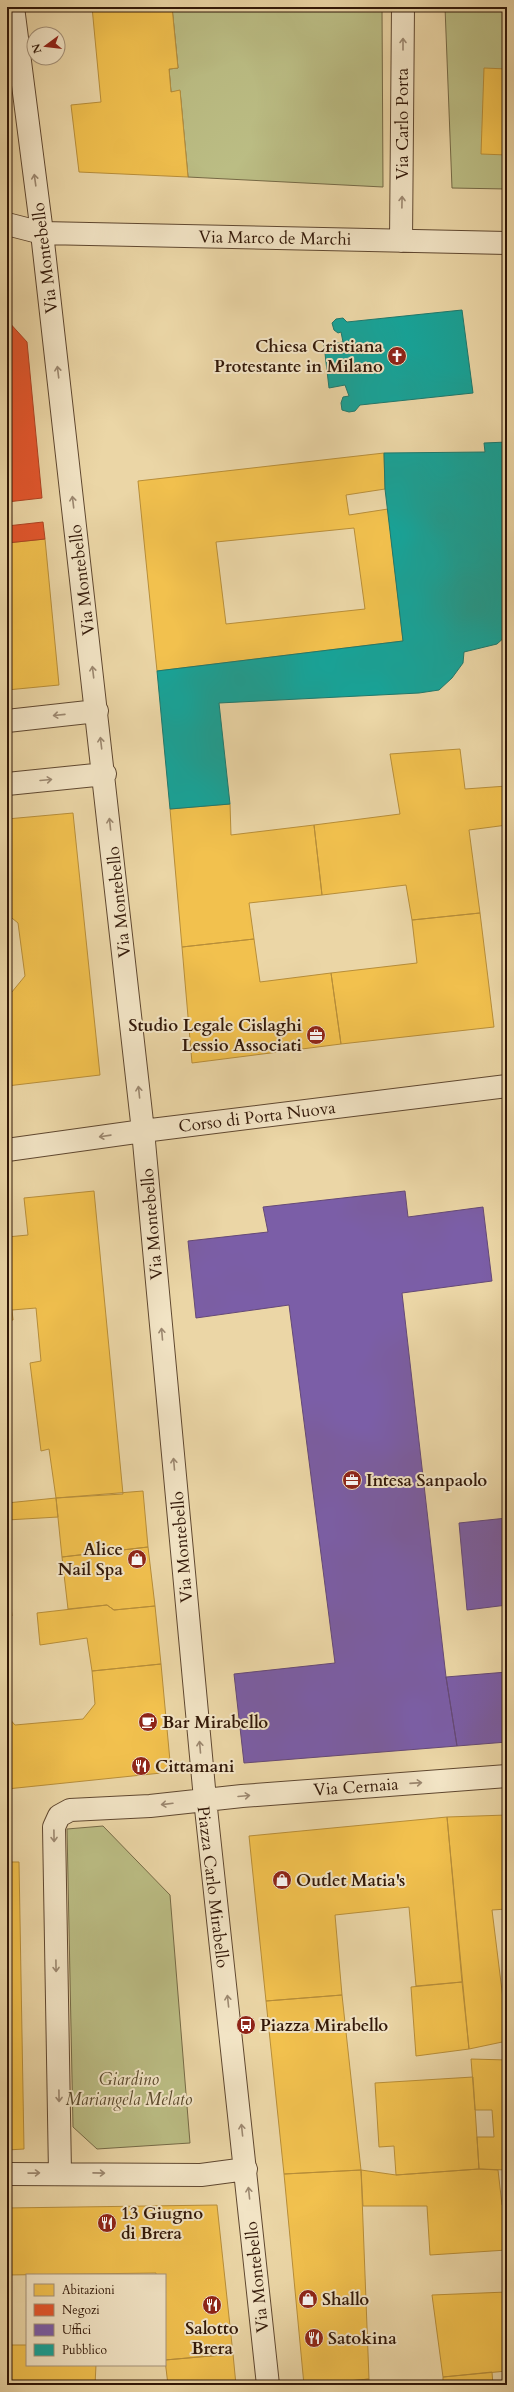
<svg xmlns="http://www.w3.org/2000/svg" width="514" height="2392" viewBox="0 0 514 2392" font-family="Cardo,serif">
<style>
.green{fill:#bbbd84;stroke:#766a46}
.homes{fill:#f2c14e;stroke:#b88e39;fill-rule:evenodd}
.shops{fill:#e4572e;stroke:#af4423}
.offices{fill:#7b5ea7;stroke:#654977}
.public{fill:#17a398;stroke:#1f796d}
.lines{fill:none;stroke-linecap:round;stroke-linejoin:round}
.minor-casing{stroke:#604830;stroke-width:24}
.minor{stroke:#f2e4c5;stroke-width:22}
.oneway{stroke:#9c8870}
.labels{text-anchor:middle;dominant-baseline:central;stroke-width:4;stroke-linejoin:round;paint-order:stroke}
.street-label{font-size:17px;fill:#321808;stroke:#f2e4c5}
.poi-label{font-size:17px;font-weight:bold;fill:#321808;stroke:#f2e4c5;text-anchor:start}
.park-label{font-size:17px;font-style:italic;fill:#5b4a2d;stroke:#f2e4c5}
</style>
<rect width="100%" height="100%" fill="#ebd6a6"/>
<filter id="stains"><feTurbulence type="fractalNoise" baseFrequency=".005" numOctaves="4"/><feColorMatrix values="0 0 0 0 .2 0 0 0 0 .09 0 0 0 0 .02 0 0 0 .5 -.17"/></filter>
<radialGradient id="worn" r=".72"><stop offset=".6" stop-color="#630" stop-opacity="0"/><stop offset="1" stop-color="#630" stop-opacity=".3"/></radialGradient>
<path class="green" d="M172,7h210l1,180 -195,-10 -8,-86 -9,1 -2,-23 9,-1z
M445,7h62v182l-55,-1z
M103,1826l67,69 20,248 -93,6 -24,-22 -6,-298z"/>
<path class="homes" d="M92,7h80l6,61 -9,1 2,23 9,-2 8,87 -109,-5 -8,-67 30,-3z
M484,68l23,1v86l-26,-1z
M384,453l1,36 -39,6 3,20 39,-6 15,132 -246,30 -19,-190zM354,528l11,81 -139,15 -10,-82z
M45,539l14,146 -52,5v-147z
M460,749l5,40 42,-3v39l-38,5 11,83 -68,7 -6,-35 -84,10 -8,-70 86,-11 -10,-60z
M230,804l1,31 83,-10 8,70 -73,8 5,36 -72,8 -12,-138z
M73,813l27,262 -93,11v-88l18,-22 -7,-53 -11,-9v-95z
M480,913l14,114 -153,17 -10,-71 86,-10 -5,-43z
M254,939l6,43 71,-9 10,71 -149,19 -10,-116z
M94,1191l29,303 -67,4 -7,-49 -8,2 -11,-88 11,-2 -5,-53 -24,2 1,10 -6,1v-84l21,-2 -4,-37z
M7,1473l4,30h-4z
M143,1491l5,56 -86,10 -6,-59z
M56,1498l2,19 -51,3v-17z
M148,1547l7,59 -41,4 -7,-5 -39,4 -6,-52z
M7,1569l5,47h-5z
M107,1605l7,5 41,-4 6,58 -69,7 -5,-33 -47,7 -3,-32z
M161,1664l10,108 -164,17v-73l8,9 68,-6 12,-15 -3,-33z
M507,1815v94l-15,1 11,89h4v42l-38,8 -22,-232z
M447,1817l15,165 -46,4 -7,-79 -74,8 7,80 -76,6 -17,-165z
M7,1862h12l5,287 -17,1z
M462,1982l7,67 -53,7 -5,-69z
M342,1995l19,175 -77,4 -18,-173z
M471,2059l36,1v110l-28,-1 -2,-32h17l-2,-27h-17z
M473,2077l6,92 -83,6 -2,-29 -15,1 -4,-64z
M479,2169l19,1 4,35h5v45l-77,5 -3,-49h-64l-2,-36 35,5z
M361,2170l8,209 -65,6 -20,-211z
M217,2205l16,149 -68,6v-85h-9v-2l-149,2v-67z
M507,2292v79l-64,6 -11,-82z
M7,2345h20v20h69l-1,20h-88z
M233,2354l3,31h-68l-3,-25z
M492,2372l1,13h-50v-8z
M369,2379v6h-56z"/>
<path class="shops" d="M7,320l20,22 15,156 -35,4z
M43,522l2,17 -38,4v-17z"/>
<path class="offices" d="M405,1191l3,26 75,-10 9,74 -90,12 44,384 11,69 -213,17 -10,-89 101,-11 -46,-358 -93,13 -8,-77 80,-9 -5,-25z
M507,1518v87l-40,5 -8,-87z
M507,1672v70l-50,4 -11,-69z"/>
<path class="public" d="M462,310l11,83 -113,12 -5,6 -6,1 -7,-2 -1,-7 2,-6 6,-1 -4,-11 -16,3 -5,-43 19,-3 -2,-10 -3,1 -4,-3 -2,-7 4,-4 7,-1 4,4z
M507,442v193l-10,9 -33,8 -1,11 -11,15 -13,12 -20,3 -200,10 11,101 -60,5 -13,-138 246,-30 -18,-152 -1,-36 101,-1 -1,-9z"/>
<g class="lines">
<defs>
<path id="minor" d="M13,7l29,226 101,898 62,668 63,586
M7,224l35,9 465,10
M401,241l2,-234
M7,721l90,-10
M7,784l98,-10
M7,1150l136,-19 364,-45
M60,2173l-6,-346 5,-11 11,-6 80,-4 92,-10 265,-20
M7,2174l194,1 45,-6"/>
</defs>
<use href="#minor" class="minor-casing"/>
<use href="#minor" class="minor"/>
</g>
<defs><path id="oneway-shaft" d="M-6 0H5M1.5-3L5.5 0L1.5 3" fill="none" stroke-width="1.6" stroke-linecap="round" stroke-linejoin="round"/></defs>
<g class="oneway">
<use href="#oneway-shaft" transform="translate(403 44) rotate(-90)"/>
<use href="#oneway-shaft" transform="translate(35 180) rotate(-98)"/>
<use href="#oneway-shaft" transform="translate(402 202) rotate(-89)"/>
<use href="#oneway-shaft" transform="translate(58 372) rotate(-97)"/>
<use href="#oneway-shaft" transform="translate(73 502) rotate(-97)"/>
<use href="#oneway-shaft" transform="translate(93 672) rotate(-97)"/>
<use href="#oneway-shaft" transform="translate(59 715) rotate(174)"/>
<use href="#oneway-shaft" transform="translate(101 743) rotate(-97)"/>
<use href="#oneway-shaft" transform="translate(46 780) rotate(-5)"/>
<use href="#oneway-shaft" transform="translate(110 824) rotate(-96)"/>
<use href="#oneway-shaft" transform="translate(139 1092) rotate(-96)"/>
<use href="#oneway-shaft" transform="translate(105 1136) rotate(172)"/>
<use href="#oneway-shaft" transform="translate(162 1334) rotate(-95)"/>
<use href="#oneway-shaft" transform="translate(174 1464) rotate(-95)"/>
<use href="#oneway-shaft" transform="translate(200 1747) rotate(-95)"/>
<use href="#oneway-shaft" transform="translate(416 1783) rotate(-4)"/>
<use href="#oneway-shaft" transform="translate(244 1796) rotate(-5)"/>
<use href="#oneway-shaft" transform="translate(167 1804) rotate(173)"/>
<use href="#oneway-shaft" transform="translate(54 1836) rotate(89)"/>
<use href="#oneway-shaft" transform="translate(56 1966) rotate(89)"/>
<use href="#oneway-shaft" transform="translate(228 2001) rotate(-96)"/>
<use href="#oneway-shaft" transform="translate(59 2096) rotate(89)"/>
<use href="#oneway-shaft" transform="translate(242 2130) rotate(-96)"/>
<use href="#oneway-shaft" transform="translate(34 2173) rotate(-1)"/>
<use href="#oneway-shaft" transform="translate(99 2173) rotate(1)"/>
<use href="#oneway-shaft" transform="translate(249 2193) rotate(-96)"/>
</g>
<defs>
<symbol id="church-disc" viewBox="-11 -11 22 22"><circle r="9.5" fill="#8f2418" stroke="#f2e4c5"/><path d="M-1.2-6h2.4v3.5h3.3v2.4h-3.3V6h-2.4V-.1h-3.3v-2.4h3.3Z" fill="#fff"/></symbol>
<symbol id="office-disc" viewBox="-11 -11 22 22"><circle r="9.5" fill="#8f2418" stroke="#f2e4c5"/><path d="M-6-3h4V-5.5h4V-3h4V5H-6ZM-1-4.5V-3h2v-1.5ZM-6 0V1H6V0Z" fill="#fff"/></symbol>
<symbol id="shop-disc" viewBox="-11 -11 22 22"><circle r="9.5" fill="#8f2418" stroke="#f2e4c5"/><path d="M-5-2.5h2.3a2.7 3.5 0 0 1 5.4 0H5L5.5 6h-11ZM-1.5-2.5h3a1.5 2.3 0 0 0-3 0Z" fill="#fff"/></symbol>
<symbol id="cafe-disc" viewBox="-11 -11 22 22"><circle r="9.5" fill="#8f2418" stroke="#f2e4c5"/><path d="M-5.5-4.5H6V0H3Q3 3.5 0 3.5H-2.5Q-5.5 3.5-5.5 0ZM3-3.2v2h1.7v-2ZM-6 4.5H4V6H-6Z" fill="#fff"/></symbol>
<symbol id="restaurant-disc" viewBox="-11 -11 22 22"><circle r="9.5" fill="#8f2418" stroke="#f2e4c5"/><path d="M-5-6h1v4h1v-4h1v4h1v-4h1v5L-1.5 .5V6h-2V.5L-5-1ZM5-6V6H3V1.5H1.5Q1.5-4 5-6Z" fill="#fff"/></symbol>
<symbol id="bus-disc" viewBox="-11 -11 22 22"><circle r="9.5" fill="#8f2418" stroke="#f2e4c5"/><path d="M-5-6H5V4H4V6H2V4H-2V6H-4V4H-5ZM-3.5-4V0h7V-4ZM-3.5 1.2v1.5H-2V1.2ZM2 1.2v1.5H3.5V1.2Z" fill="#fff"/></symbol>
</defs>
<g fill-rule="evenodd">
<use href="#church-disc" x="386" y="345" width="22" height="22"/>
<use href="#office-disc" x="305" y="1024" width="22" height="22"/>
<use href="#office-disc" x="341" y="1469" width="22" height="22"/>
<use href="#shop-disc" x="126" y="1548" width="22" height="22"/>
<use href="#cafe-disc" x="137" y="1711" width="22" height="22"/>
<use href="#restaurant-disc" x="130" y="1755" width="22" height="22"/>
<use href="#shop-disc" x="271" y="1869" width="22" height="22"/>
<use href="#bus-disc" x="235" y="2014" width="22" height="22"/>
<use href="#restaurant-disc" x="96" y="2212" width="22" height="22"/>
<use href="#shop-disc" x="297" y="2288" width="22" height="22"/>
<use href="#restaurant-disc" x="201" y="2294" width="22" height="22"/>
<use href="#restaurant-disc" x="303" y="2327" width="22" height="22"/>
</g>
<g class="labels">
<g class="street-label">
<text transform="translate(402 124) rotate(-90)">Via Carlo Porta</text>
<text transform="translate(275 238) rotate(1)">Via Marco de Marchi</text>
<text transform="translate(45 258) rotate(-97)">Via Montebello</text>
<text transform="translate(82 580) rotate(-97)">Via Montebello</text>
<text transform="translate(119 902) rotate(-96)">Via Montebello</text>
<text transform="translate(257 1117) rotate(-7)">Corso di Porta Nuova</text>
<text transform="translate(152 1224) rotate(-95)">Via Montebello</text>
<text transform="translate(182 1547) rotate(-95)">Via Montebello</text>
<text transform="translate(356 1787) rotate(-4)">Via Cernaia</text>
<text transform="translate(213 1887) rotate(83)">Piazza Carlo Mirabello</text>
<text transform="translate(257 2277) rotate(-96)">Via Montebello</text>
</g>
<g class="poi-label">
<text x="383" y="346" text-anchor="end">Chiesa Cristiana<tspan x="383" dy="20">Protestante in Milano</tspan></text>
<text x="302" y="1025" text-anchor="end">Studio Legale Cislaghi<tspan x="302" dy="20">Lessio Associati</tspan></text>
<text x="366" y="1480">Intesa Sanpaolo</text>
<text x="123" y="1549" text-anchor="end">Alice<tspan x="123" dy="20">Nail Spa</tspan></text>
<text x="162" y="1722">Bar Mirabello</text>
<text x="155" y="1766">Cittamani</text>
<text x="296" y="1880">Outlet Matia's</text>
<text x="260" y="2025">Piazza Mirabello</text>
<text x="121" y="2213">13 Giugno<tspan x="121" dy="20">di Brera</tspan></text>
<text x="322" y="2299">Shallo</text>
<text x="212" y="2328" text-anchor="middle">Salotto<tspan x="212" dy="20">Brera</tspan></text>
<text x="328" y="2338">Satokina</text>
</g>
<g class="park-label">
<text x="129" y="2079">Giardino<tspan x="129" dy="20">Mariangela Melato</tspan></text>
</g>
</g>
<rect width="514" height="2392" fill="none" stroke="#ebd6a6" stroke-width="24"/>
<rect x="8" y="8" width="498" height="2376" fill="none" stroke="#321808" stroke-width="2"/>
<rect x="12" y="12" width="490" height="2368" fill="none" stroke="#321808"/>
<rect x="26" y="2274" width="140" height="92" fill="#f2e4c5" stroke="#a59279"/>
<rect x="34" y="2284" width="20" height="12" fill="#f2c14e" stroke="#a59279"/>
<text x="62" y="2294" font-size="12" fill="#321808">Abitazioni</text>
<rect x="34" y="2304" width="20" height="12" fill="#e4572e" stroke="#a59279"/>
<text x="62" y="2314" font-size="12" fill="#321808">Negozi</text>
<rect x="34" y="2324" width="20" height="12" fill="#7b5ea7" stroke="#a59279"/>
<text x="62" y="2334" font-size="12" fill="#321808">Uffici</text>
<rect x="34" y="2344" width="20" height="12" fill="#17a398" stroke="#a59279"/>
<text x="62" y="2354" font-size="12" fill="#321808">Pubblico</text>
<g transform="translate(46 46) rotate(255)"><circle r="19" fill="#f2e4c5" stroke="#a59279"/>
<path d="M0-3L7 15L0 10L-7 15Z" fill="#8f2418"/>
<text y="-6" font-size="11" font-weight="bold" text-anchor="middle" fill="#321808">N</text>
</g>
<rect width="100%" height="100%" filter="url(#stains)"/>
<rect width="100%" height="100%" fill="url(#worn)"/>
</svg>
